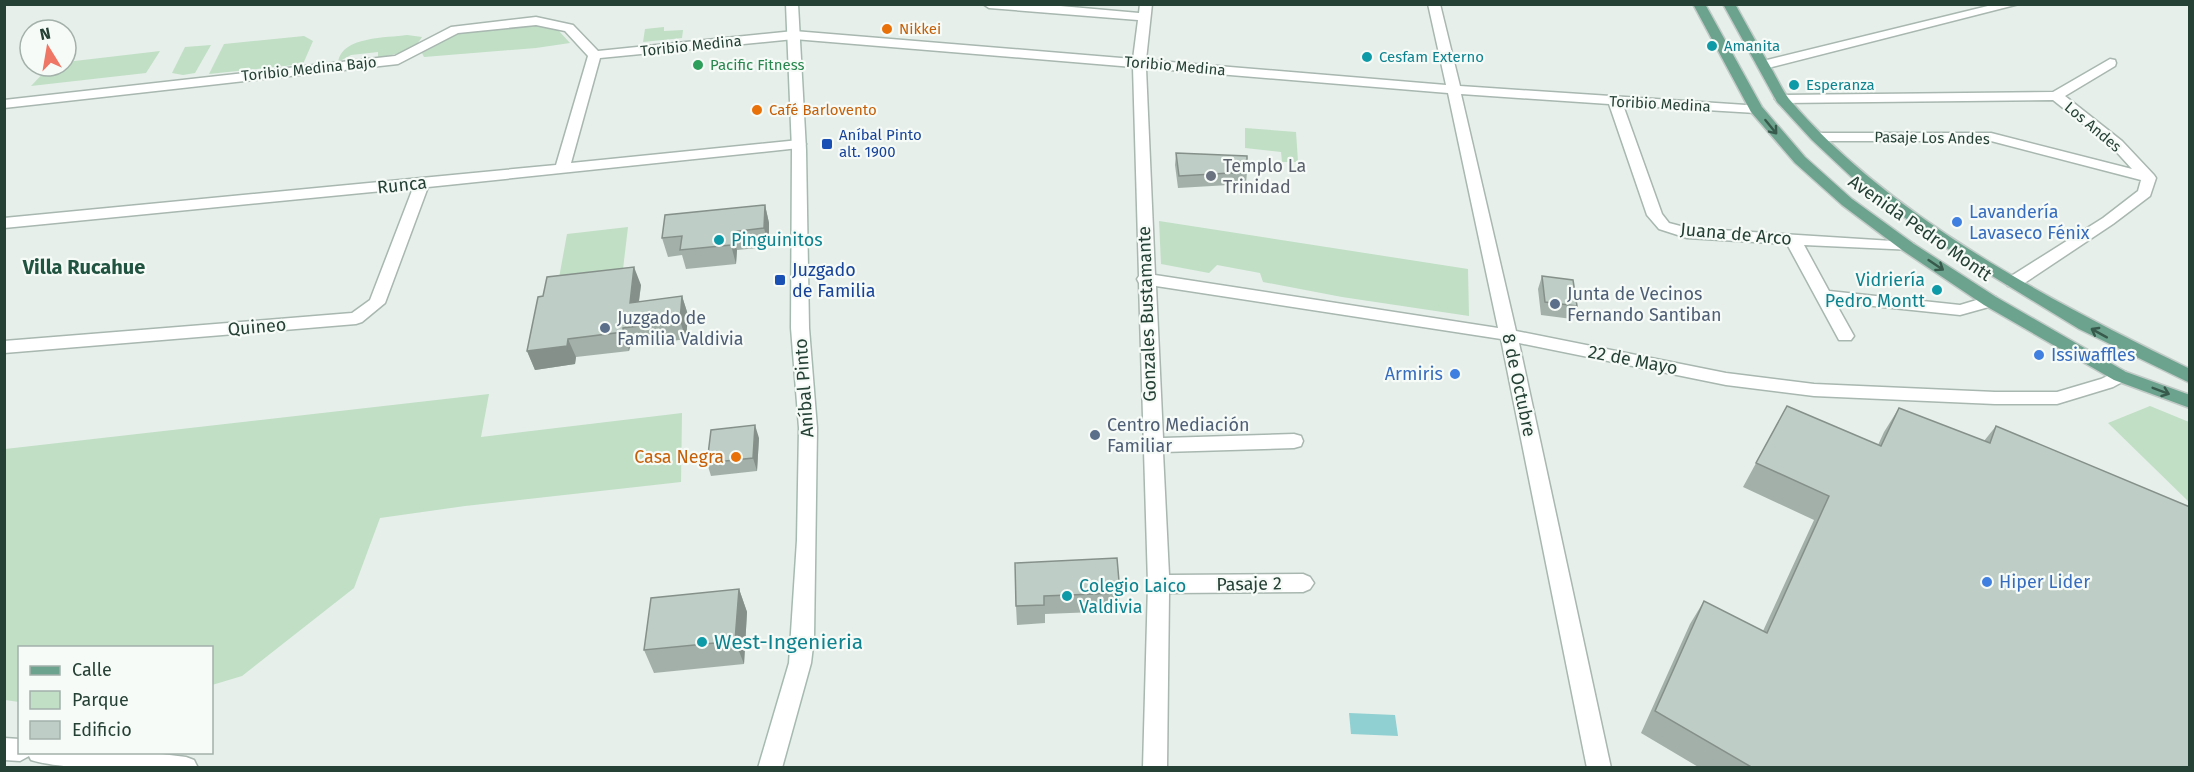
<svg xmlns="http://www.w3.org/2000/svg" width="2194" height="772" viewBox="0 0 2194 772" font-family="'Fira Sans',sans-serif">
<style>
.green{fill:#c0dfc5}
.water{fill:#90d0d2}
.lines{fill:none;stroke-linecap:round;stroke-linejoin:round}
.minor-casing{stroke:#a8b7b0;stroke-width:3}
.secondary-casing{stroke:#a5bab0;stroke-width:3}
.primary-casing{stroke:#c2cac7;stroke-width:3}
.minor{fill:#fff;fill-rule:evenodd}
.secondary{fill:#fff;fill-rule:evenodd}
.primary{fill:#6ca38e;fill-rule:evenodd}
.wall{fill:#a3b0a9}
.shaded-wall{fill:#85908a}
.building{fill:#becdc5;stroke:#85908a;stroke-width:1.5}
.oneway{stroke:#375a4c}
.food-dot{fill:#e8710a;stroke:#f7fbf8;stroke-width:2}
.culture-dot{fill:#0f9aa8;stroke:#f7fbf8;stroke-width:2}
.leisure-dot{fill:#2e9e5b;stroke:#f7fbf8;stroke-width:2}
.transit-dot{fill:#1a4fb4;stroke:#f7fbf8;stroke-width:2}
.worship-dot{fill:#6b7280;stroke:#f7fbf8;stroke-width:2}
.shop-dot{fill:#3f7fe0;stroke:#f7fbf8;stroke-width:2}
.service-dot{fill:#5c6f8a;stroke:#f7fbf8;stroke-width:2}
.labels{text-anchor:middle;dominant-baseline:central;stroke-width:4.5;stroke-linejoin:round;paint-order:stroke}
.far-food-label{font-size:15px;fill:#c56008;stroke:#f7fbf8;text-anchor:start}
.far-street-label{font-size:15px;fill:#254136;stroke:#f7fbf8}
.far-culture-label{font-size:15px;fill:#0d838f;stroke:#f7fbf8;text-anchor:start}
.far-leisure-label{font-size:15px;fill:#27864d;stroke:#f7fbf8;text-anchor:start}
.far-transit-label{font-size:15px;fill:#164399;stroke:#f7fbf8;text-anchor:start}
.worship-label{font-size:18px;fill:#5b616d;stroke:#f7fbf8;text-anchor:start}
.street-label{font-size:18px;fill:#254136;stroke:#f7fbf8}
.shop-label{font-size:18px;fill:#366cbe;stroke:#f7fbf8;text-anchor:start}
.culture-label{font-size:18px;fill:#0d838f;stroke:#f7fbf8;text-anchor:start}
.transit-label{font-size:18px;fill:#164399;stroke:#f7fbf8;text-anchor:start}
.service-label{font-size:18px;fill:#4e5e75;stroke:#f7fbf8;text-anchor:start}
.food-label{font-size:18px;fill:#c56008;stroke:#f7fbf8;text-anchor:end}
.neighbourhood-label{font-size:20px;font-weight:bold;fill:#215341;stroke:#f7fbf8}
.near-culture-label{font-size:21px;fill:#0d838f;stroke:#f7fbf8;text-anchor:start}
</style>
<rect width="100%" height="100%" fill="#e6efea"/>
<path class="green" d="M538,25l20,5 12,13 -34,5 -112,9 -2,-4 37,-20z
M664,27v4l19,-1 -1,8 -39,4 2,-13z
M407,35l15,2c-9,16 -28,17 -44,21v-6l-27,3 -13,7c4,-26 49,-24 69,-27z
M304,36l9,5 -10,23 -94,10 15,-30z
M211,45l-16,28 -12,2 -11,-2 13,-26z
M160,51l-14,22 -115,13 19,-20h16v-4z
M1245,128l51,4 2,30h-16l-1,-10 -36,-4z
M1159,221l309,48 1,47 -127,-19 -79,-15 -3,-9 -43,-8 -8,8 -48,-9z
M628,227l-5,42 -64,9 8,-44z
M489,394l-8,43 201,-24 -1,69 -216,24 -85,12 -26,70 -112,88 -30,9v-37h-192l-1,54 -14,-2v-251z
M2150,406l39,16v80l-81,-79z"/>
<path class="water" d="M1349,713l46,2 3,21 -47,-2z"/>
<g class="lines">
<defs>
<path id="minor" d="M983,4h55l101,9 1,-9h12l-6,56 300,25 -18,-81h12l20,82 301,20 2,3 -7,4 -133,-8 39,109 7,9 19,5 220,14 6,2 2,3 -2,3 -110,-5 25,46 131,14 30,-9 6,1 2,4 -2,4 -36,10 -125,-13 19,34 -3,4h-12l-52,-96 -100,-6 -28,-9 -12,-14 -38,-111 -148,-10 55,237 210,42 88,11 181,8h62l44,-13 19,-9 6,2 3,4 -3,4 -13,7 -56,17h-62l-181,-8 -88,-11 -207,-42 92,425h-24l-86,-429 -345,-53 7,152 131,-4 7,2 2,5 -2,5 -7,2 -131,4 6,123 134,-1 7,3 4,6 -4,6 -7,3 -134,1 -2,175h-24l5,-184 -9,-301 -2,-4 2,-3 -6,-209 -339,-28 -194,19 -29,105 228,-23 7,4 -7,4 -371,39 -43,116 -23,19 -6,2 -352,29v-12l348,-28 18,-13 43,-112 -409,40v-10l552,-53 32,-109 -23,-25 -29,-6 -78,8 -60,31 -394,44v-8l391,-44 56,-29 85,-10 37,8 25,26 196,-20 339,28 5,-39 -149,-12zM1146,68l302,25 50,235 -343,-53z
M1996,4h23l-255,65 -6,-4 1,-3z
M2110,59l5,1 1,3 -1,3 -50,30 57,45 32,34 2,3 -6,18 -37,28 -93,62h-12l-2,-4 2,-4 95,-60 35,-27 3,-11 -150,-39h-174l-7,-4 7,-4h174l141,36 -20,-22 -59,-47 -271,3 -7,-4 7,-4 271,-3z
M4,738l16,1v13h125l41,5 8,3 4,8c-45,0 -128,4 -167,-8l-2,-4 -9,5 -16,-1z"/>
<path id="secondary" d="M786,4h12l8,146 3,178 8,100 -3,210 -3,25 -29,105h-24l31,-105 8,-123 2,-112 -8,-100 1,-178z"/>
<path id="primary" d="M1693,4h12l57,103 43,50 47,42 62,45 82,53 130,75 64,23v13l-76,-28 -130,-75 -82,-55 -60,-45 -47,-42 -44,-51z
M1723,4h12c12,22 24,43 36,64 6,10 11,22 18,31 101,119 262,202 401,270v14l-111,-54 -131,-80 -88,-64 -48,-45 -35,-38z"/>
</defs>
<use href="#minor" class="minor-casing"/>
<use href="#secondary" class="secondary-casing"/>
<use href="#primary" class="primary-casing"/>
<use href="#minor" class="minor"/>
<use href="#secondary" class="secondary"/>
<use href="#primary" class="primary"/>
</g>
<path class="wall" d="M1176,153l71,19 -1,12 -68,4 -3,-23z
M765,205l4,18v24l-32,3 -1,14 -50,5 -4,-14 -14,2 -6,-19z
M1542,276l35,30 -5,13 -31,-4 -3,-26z
M641,285l-2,17 43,-6 6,19 -2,24 -56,8 -1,4 -53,6 -1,7 -40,6 -8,-19 16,-55z
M1787,406l91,39 6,-13 15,-24 85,33 12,-15 194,342h-490l-59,-35 49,-109 14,-23 59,30 51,-111 -71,-33z
M759,438l-2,33 -46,5 -4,-13z
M1015,563l105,30v18l-75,3v9l-28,2 -1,-19z
M739,589l8,23 -3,52 -90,9 -10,-23z"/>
<path class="shaded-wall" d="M765,205l4,18v24l-5,-19z
M732,232l5,18 -1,14 -5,-19z
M634,267l7,18 -5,36 -6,-18z
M682,296l6,19 -2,24 -6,-18z
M623,328l7,19 -1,4 -6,-19z
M568,339l8,18 -1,7 -40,6 -8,-19z
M755,425l4,13 -2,33 -4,-13z
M739,589l8,23 -3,52 -9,-23z"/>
<path class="building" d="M1176,153l71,3v16l-68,4z
M765,205l-1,23 -32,4 -1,13 -51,5 2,-14 -20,2 3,-23z
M634,267l-4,36 52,-7 -2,25 -57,7v4l-55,7 -1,7 -40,5 11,-54 5,-1 4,-19z
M1542,276l31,4 4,26 -32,-4z
M1787,406l94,40 18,-38 91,35 6,-17 194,81v261h-437l-98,-57 49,-110 63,32 62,-137 -73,-33z
M755,425l-2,33 -46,5 4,-33z
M1117,558l3,35 -76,3v9l-28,1 -1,-43z
M739,589l-4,52 -91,9 7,-52z"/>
<defs><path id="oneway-shaft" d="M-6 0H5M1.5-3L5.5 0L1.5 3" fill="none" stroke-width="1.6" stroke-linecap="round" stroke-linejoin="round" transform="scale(1.5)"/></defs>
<g class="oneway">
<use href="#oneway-shaft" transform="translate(1771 127) rotate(51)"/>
<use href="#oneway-shaft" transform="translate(1936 265) rotate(34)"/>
<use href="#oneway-shaft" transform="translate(2099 333) rotate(-151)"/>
<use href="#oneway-shaft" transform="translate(2161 391) rotate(21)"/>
</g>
<g class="food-dot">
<circle cx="887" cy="29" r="6"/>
<circle cx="757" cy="110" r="6"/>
<circle cx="736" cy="457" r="6"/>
</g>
<g class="culture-dot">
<circle cx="1712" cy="46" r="6"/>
<circle cx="1367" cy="57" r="6"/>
<circle cx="1794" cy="85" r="6"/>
<circle cx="719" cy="240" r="6"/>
<circle cx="1937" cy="290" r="6"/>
<circle cx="1067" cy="596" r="6"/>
<circle cx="702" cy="642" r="6"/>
</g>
<circle class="leisure-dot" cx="698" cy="65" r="6"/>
<g class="transit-dot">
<rect x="821" y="138" width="12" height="12" rx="3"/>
<rect x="774" y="274" width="12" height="12" rx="3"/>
</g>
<circle class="worship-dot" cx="1211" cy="176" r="6"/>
<g class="shop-dot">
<circle cx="1957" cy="222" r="6"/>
<circle cx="2039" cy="355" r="6"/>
<circle cx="1455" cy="374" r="6"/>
<circle cx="1987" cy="582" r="6"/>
</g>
<g class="service-dot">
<circle cx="1555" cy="304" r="6"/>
<circle cx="605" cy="328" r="6"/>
<circle cx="1095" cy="435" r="6"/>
</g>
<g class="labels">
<g class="far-food-label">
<text x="899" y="29">Nikkei</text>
<text x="769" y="110">Café Barlovento</text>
</g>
<g class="far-street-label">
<text transform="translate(691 46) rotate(-6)">Toribio Medina</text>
<text transform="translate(1175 66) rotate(5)">Toribio Medina</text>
<text transform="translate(309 69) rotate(-6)">Toribio Medina Bajo</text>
<text transform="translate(1660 104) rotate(3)">Toribio Medina</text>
<text transform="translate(2093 127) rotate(40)">Los Andes</text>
<text transform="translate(1932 138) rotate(1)">Pasaje Los Andes</text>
</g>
<g class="far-culture-label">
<text x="1724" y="46">Amanita</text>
<text x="1379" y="57">Cesfam Externo</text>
<text x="1806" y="85">Esperanza</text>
</g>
<g class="far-leisure-label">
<text x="710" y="65">Pacific Fitness</text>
</g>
<g class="far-transit-label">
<text x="839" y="135">Aníbal Pinto<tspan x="839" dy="17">alt. 1900</tspan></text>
</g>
<g class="worship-label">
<text x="1223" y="166">Templo La<tspan x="1223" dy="21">Trinidad</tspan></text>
</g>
<g class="street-label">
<text transform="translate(402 185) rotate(-6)">Runca</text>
<text transform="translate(1920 228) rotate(35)">Avenida Pedro Montt</text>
<text transform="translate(1736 234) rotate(5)">Juana de Arco</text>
<text transform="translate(1147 314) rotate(-92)">Gonzales Bustamante</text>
<text transform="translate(257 327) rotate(-5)">Quineo</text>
<text transform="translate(1633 360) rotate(11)">22 de Mayo</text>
<text transform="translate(1519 385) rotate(78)">8 de Octubre</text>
<text transform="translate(804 388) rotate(-94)">Aníbal Pinto</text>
<text transform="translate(1249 584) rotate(-1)">Pasaje 2</text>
</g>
<g class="shop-label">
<text x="1969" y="212">Lavandería<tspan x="1969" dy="21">Lavaseco Fénix</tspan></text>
<text x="2051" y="355">Issiwaffles</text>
<text x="1443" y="374" text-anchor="end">Armiris</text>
<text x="1999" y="582">Hiper Lider</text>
</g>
<g class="culture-label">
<text x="731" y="240">Pinguinitos</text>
<text x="1925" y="280" text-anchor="end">Vidriería<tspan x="1925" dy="21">Pedro Montt</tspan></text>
<text x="1079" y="586">Colegio Laico<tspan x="1079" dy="21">Valdivia</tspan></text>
</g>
<g class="transit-label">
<text x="792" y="270">Juzgado<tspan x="792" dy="21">de Familia</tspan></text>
</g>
<g class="service-label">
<text x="1567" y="294">Junta de Vecinos<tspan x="1567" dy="21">Fernando Santiban</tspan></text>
<text x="617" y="318">Juzgado de<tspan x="617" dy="21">Familia Valdivia</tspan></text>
<text x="1107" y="425">Centro Mediación<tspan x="1107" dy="21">Familiar</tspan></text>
</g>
<g class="food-label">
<text x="724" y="457">Casa Negra</text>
</g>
<g class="neighbourhood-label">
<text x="84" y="267">Villa Rucahue</text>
</g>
<g class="near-culture-label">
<text x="714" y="642">West-Ingenieria</text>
</g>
</g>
<rect width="2194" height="772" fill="none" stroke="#254136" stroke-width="12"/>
<rect x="18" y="646" width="195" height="108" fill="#f7fbf8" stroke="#a3b1aa" stroke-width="1.5"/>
<rect x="30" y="666" width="30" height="9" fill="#6ca38e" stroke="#a3b1aa" stroke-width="1.5"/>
<text x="72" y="676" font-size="18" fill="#254136">Calle</text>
<rect x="30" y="691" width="30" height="18" fill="#c0dfc5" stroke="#a3b1aa" stroke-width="1.5"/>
<text x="72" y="706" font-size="18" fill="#254136">Parque</text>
<rect x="30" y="721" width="30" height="18" fill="#becdc5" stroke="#a3b1aa" stroke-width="1.5"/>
<text x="72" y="736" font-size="18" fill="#254136">Edificio</text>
<g transform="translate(48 48) rotate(349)"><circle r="28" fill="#f7fbf8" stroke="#a3b1aa" stroke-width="1.5"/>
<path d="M0-4.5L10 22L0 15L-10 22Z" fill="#ef7564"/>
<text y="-9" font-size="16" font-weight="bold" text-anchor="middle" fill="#254136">N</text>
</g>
</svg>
